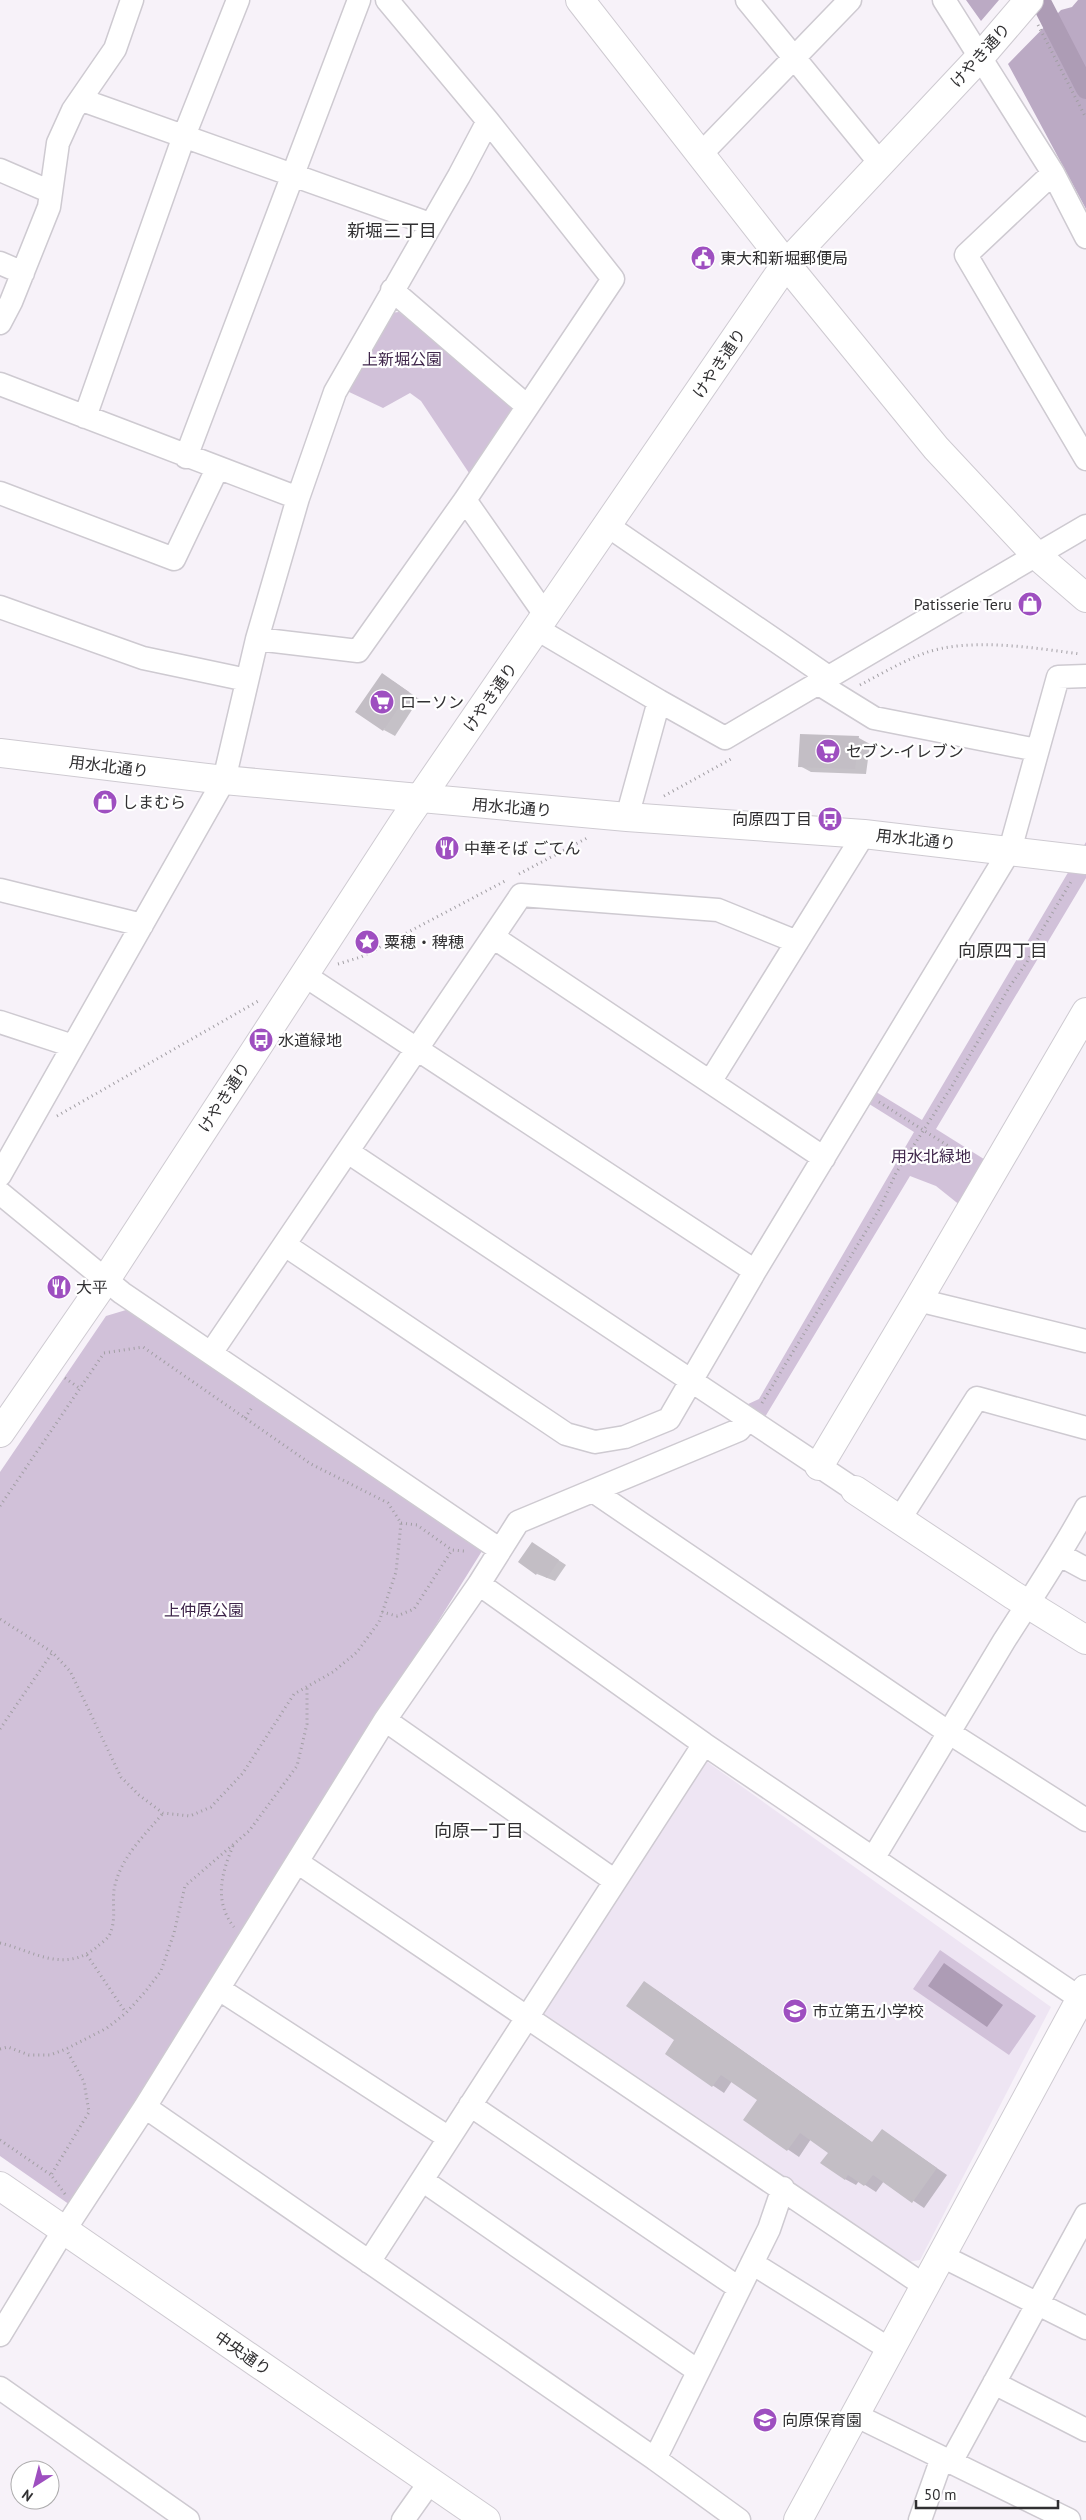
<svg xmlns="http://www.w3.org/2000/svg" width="1086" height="2520" viewBox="0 0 1086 2520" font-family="'PT Sans','Noto Sans JP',sans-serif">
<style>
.built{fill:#eee5f3}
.green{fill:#d1c1d9}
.forest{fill:#bbaac4}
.water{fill:#ad9cb5}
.shadow{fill:#0003}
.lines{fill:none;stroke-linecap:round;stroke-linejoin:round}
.canal{stroke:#ad9cb5;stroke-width:20}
.building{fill:#c3bec5}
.street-casing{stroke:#cecad1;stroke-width:25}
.secondary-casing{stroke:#cecad1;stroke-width:30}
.path{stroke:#a19ea3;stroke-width:3;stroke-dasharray:1 4;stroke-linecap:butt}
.street{stroke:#fff;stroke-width:22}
.secondary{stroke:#fff;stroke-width:28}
.labels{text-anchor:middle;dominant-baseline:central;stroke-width:4.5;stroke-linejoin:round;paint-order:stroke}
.street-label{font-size:16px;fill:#313032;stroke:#fff}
.poi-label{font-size:16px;fill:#313032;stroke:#fff;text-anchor:start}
.park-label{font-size:16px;fill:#3f264b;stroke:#fff}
.neighbourhood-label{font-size:18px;fill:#313032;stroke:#fff}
</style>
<rect width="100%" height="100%" fill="#f7f2f9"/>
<path class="built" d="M706,1761l345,246 -131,253 -13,2 -368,-246z"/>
<path class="green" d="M399,312l111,90 2,13 -41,61 -50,-75 -11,-8 -27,15 -36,-17 42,-78z
M1086,842v36l-150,251 51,32 -26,45 -25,-20 -26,-10 -145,241 -19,-12 13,-6 155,-267 -48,-30 7,-12 49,30z
M126,1310l356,241 -409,656 -73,-51v-684l106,-156z
M940,1950l96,66 -27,39 -96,-66z"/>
<path class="forest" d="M966,0h33l-18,21z
M1078,0h8v209l-78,-145 53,-54 11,-3z"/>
<path class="water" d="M944,1963l59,42 -16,22 -59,-41z"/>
<path class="shadow" d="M393,681l26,18 -24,37 -11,-6z
M859,738l11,6 -4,30 -55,-2 -11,-6z
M540,1548l26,17 -11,16 -18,-7z
M655,1989l218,154 9,-13 65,45 -23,33 -40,-27 -8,11 -17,-11 -3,4 -11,-6 -16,-27 -18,-13 -12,18 -54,-37 14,-20 -27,-19 -8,12 -58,-39 10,-14z"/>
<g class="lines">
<path class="canal" d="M1040,0l46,89"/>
</g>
<path class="building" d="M382,673l27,19 -26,39 -28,-19z
M800,734l59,2 -4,33 -57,-2z
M532,1542l27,18 -12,18 -9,-6 -2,3 -18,-13z
M644,1981l228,161 10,-13 55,39 -25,35 -39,-28 -9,11 -16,-11 -3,5 -25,-17 8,-10 -28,-20 -13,18 -44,-31 14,-20 -36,-25 -9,12 -47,-33 9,-14 -48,-34z"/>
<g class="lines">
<defs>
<path id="street" d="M747,0l133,163
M944,0l109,173 33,64
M82,100l348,124
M701,154l149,-154
M0,170l51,22
M1053,173l-87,82 120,204
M0,263l23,10
M392,290l135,116
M0,323l11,-21 38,-95 9,-64 15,-33 42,-61 17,-49
M0,384l298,114
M85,417l99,-281 54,-136
M186,457l173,-457
M0,493l174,66 43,-90
M465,500l81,116
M608,526l222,152
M0,607l143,51 104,22
M537,629l122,72 -32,116
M257,639l101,12 107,-151 148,-221 -125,-158 -101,-121
M819,684l55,34 163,32
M659,701l66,37 361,-212
M0,890l142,35
M493,937l331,221
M304,975l451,296
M0,1022l73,24
M710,1082l154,-248
M348,1152l507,338
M0,1175l224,-395 33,-141 41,-141 37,-106 124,-216 29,-55
M0,1193l122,100 377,256
M285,1245l281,189 29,8 30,-5 44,-18 86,-148 255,-421 48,-173 28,-1
M918,1300l168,41
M211,1353l310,-458 197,15 79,32
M593,1491l355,241 138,88
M899,1520l78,-122 109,30
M1060,1555l26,14
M479,1584l225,160 377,255
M385,1720l230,161
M874,1857c43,-72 86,-144 130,-216 28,-44 57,-87 82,-133
M297,1862l628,424
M219,1989l230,149
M470,2105l269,183
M145,2107l510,352 84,61
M422,2180l276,191
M942,2256l144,72
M369,2262l335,-518
M752,2263l139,87
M0,2335l54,-89 91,-139 240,-387 94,-136 39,-62 221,-92 9,-11
M994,2383l92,47
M0,2388l188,132
M855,2415l214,105
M655,2459l114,-230 14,-41
M951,2462l135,-247
M403,2520l27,-38
M920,2520l22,-62"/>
<path id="secondary" d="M580,0l206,264 150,184 99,106 51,44
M0,753l224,27 403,37 237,17 222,26
M0,1433l105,-152 298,-458 383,-559 195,-208 48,-56
M819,1466l99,-166 168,-288
M855,1490l158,105 73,45
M0,2186l486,334
M798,2520l288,-531"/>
</defs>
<use href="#street" class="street-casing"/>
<use href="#secondary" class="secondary-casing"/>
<path class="path" d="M1038,25l48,93
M860,685c21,-11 43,-24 65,-32 44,-16 110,-5 155,1
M664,796l67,-37
M519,874l70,-37
M338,964l23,-7 144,-76
M879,1102l93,59
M57,1116l203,-116
M65,1378l14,10
M762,1403l118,-195 16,-35 56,-87 58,-100 17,-24 14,-30 31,-52
M245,1418l8,-12
M0,1506l104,-153 39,-6 168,117 77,39 13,20 -5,49 -17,50 -22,30 -24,20 -39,22 -51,79 -32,34 -21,9 -27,-3 -24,-18 -18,-18 -51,-106 -18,-19 -52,-33
M401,1523l16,2 35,25 12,1
M382,1612l15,4 17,-7 38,-59
M0,1729l52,-76
M233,1846c-12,28 -19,56 1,81
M0,1943c34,8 63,31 97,4 4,-4 11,-8 13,-13 7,-16 1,-33 5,-49 7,-29 30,-50 48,-72
M87,1955l39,58
M0,2049l8,-2 21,8h21l16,-6 41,-21 19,-15 19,-21 16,-21 13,-38 11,-47 64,-55 48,-65 10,-42v-36
M0,2140l51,35
M65,2194l-14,-19 38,-63 -5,-30 -18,-33"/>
<use href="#street" class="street"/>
<use href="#secondary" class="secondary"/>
</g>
<defs>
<symbol id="civic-disc" viewBox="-11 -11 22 22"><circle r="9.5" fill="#9e4fc0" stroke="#fff"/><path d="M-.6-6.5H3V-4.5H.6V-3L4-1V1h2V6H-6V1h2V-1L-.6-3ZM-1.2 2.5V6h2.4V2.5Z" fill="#fff"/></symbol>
<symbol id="shop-disc" viewBox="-11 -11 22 22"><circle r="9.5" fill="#9e4fc0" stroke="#fff"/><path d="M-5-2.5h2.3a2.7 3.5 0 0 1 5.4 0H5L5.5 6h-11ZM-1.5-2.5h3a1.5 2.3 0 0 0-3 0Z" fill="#fff"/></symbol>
<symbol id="supermarket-disc" viewBox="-11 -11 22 22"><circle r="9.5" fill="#9e4fc0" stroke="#fff"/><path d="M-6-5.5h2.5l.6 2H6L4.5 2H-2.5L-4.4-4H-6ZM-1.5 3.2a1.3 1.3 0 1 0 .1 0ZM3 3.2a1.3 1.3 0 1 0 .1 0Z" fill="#fff"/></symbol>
<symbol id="bus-disc" viewBox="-11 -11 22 22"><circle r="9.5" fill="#9e4fc0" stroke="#fff"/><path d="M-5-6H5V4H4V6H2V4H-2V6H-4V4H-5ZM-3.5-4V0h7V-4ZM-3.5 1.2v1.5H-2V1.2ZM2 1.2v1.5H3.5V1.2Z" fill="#fff"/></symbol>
<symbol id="restaurant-disc" viewBox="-11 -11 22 22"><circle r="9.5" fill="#9e4fc0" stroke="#fff"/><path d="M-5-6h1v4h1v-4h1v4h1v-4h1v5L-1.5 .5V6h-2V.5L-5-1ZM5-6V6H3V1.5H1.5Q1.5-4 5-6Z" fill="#fff"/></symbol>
<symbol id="sight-disc" viewBox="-11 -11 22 22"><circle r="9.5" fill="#9e4fc0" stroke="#fff"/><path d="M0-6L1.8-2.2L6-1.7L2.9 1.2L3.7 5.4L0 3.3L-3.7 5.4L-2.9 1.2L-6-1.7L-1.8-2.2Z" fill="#fff"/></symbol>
<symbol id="school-disc" viewBox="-11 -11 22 22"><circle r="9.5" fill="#9e4fc0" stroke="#fff"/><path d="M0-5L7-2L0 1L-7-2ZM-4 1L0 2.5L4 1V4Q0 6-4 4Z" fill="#fff"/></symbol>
</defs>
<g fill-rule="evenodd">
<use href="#civic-disc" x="689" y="244" width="28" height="28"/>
<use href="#shop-disc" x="1016" y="590" width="28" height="28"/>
<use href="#supermarket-disc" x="368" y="688" width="28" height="28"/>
<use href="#supermarket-disc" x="814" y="737" width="28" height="28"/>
<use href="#shop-disc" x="91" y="788" width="28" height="28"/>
<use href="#bus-disc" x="816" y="805" width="28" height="28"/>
<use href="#restaurant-disc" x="433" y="834" width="28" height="28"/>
<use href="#sight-disc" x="353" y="928" width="28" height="28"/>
<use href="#bus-disc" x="247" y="1026" width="28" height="28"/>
<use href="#restaurant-disc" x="45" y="1273" width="28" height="28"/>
<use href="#school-disc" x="781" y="1997" width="28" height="28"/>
<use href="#school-disc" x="751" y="2406" width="28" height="28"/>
</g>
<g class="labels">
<g class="street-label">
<text transform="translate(980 55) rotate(-48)">けやき通り</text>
<text transform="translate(719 363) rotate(-56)">けやき通り</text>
<text transform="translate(490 697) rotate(-55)">けやき通り</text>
<text transform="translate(109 766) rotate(7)">用水北通り</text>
<text transform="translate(512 807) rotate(5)">用水北通り</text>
<text transform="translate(916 839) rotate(6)">用水北通り</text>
<text transform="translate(224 1097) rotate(-57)">けやき通り</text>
<text transform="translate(243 2353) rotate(35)">中央通り</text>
</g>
<g class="poi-label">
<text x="720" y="258">東大和新堀郵便局</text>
<text x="1012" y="604" text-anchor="end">Patisserie Teru</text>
<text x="400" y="702">ローソン</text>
<text x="846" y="751">セブン-イレブン</text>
<text x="122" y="802">しまむら</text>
<text x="812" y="819" text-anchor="end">向原四丁目</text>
<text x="464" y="848">中華そば ごてん</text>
<text x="384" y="942">粟穂・稗穂</text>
<text x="278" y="1040">水道緑地</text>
<text x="76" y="1287">大平</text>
<text x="812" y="2011">市立第五小学校</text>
<text x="782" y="2420">向原保育園</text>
</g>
<g class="park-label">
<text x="402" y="359">上新堀公園</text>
<text x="931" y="1156">用水北緑地</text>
<text x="204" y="1610">上仲原公園</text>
</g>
<g class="neighbourhood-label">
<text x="392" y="230">新堀三丁目</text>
<text x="1003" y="950">向原四丁目</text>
<text x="479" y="1830">向原一丁目</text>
</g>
</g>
<g transform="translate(35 2485) rotate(216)"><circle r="24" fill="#ffffff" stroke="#adacad"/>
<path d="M0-4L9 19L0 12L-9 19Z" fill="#9e4fc0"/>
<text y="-8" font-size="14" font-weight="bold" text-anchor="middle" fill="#313032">N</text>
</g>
<path d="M916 2500v8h142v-8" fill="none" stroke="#313032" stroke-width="2.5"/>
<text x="924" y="2500" font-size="15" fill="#313032" stroke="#ffffff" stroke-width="4" paint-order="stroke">50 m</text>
</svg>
